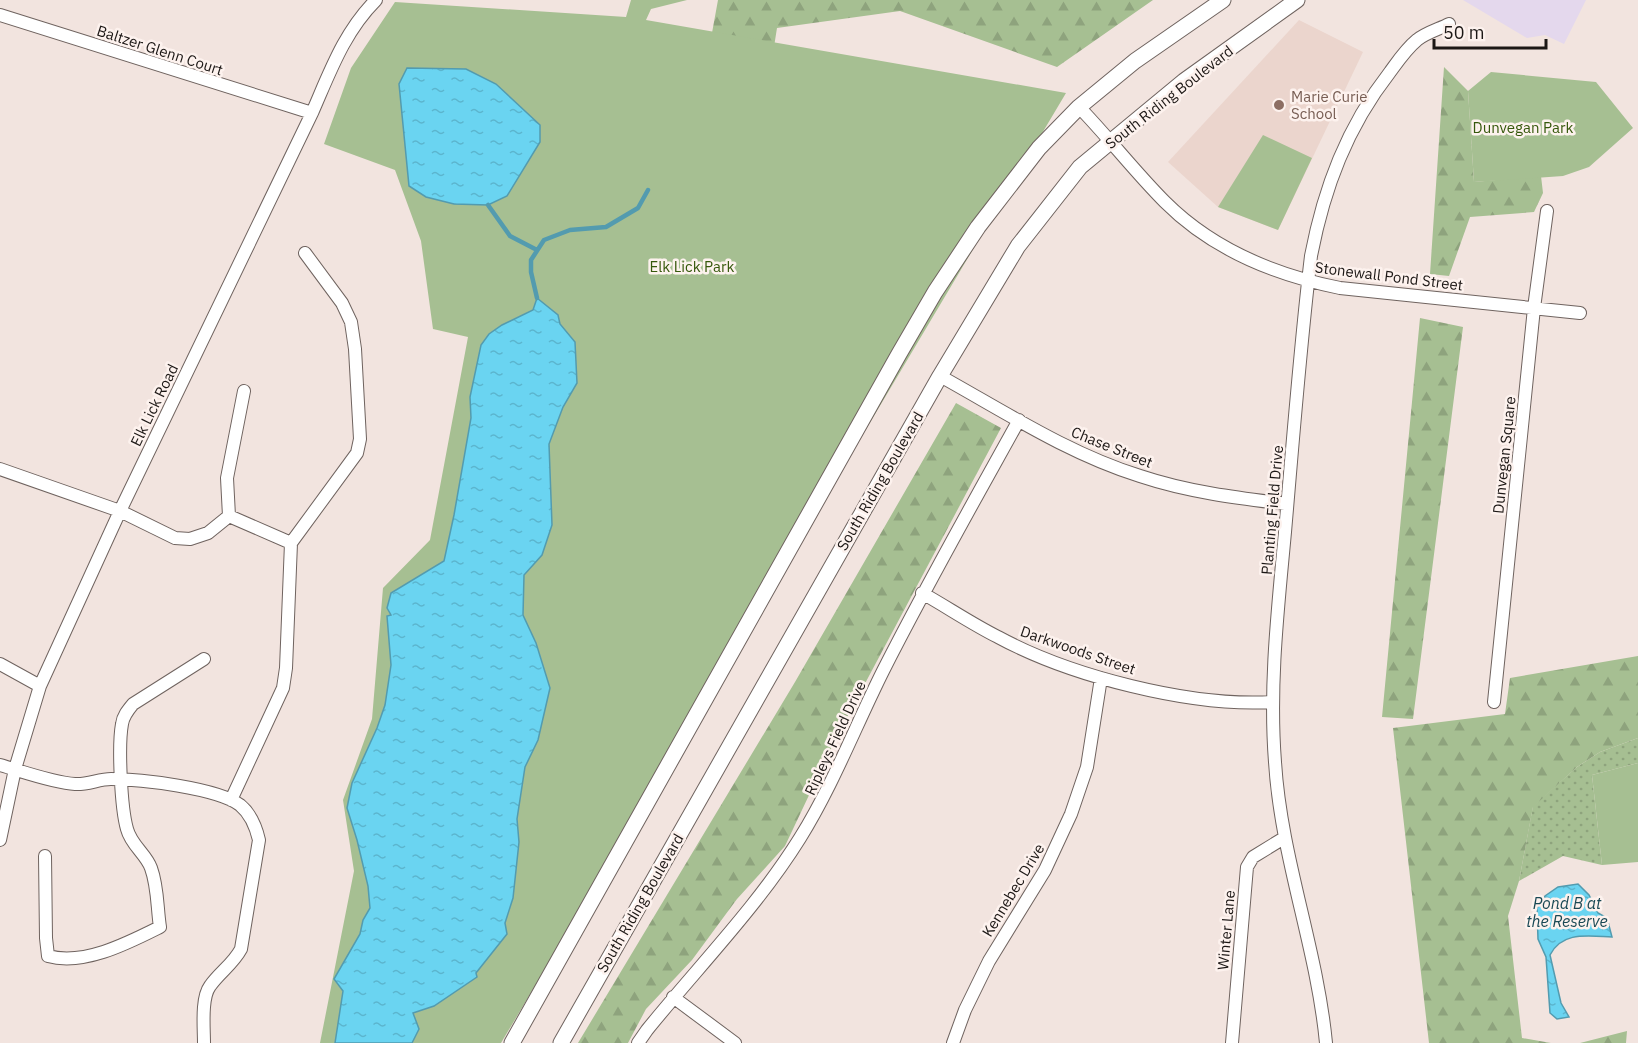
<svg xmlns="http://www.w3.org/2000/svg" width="1638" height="1043" viewBox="0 0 1638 1043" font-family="'IBM Plex Sans',sans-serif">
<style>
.commercial{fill:#e4d8ed}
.built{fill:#ebd5cd}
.grass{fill:url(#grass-dots)}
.forest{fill:url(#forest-firs)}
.green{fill:#a6bf92}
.water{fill:url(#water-ripples);stroke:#539baf;stroke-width:1.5}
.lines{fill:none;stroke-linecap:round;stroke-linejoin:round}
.stream{stroke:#539baf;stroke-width:4.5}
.minor-casing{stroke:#6f635f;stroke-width:14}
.tertiary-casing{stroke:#6f635f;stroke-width:17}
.minor{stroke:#fff;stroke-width:12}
.tertiary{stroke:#fff;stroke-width:15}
.education-dot{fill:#8d6e63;stroke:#fdf2ee;stroke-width:2}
.labels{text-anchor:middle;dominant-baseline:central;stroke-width:5;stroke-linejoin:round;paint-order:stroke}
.street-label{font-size:15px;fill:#1c1715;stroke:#fdf2ee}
.education-label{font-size:15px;fill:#785e54;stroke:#fdf2ee;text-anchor:start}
.park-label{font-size:15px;fill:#35580b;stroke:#fdf2ee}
.water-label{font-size:16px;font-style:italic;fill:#1a4955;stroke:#fdf2ee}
</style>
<defs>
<pattern id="grass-dots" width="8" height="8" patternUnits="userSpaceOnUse" patternTransform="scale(1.5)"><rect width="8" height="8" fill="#a6bf92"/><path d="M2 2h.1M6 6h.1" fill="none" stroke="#8ea37d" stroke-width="1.8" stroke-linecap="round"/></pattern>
<pattern id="forest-firs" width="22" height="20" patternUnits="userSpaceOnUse" patternTransform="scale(1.5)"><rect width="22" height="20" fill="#a6bf92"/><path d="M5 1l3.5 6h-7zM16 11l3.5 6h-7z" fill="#8ea37d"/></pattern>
<pattern id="water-ripples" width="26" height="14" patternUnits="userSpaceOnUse" patternTransform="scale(1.5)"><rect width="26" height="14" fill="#6ad4f1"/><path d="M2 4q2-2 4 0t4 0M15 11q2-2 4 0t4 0" fill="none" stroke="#5bb5ce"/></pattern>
</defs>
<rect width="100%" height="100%" fill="#f2e4df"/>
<path class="commercial" d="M1463,0h123l-22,44 -19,-9 -18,3z"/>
<path class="built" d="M1299,20l64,32 -85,178 -60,-23 -50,-45z"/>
<path class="grass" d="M1638,738v25l-46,12 10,90 -39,-9 -44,25 14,-75 44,-39 23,-15z"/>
<path class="forest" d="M718,0h435l-96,67 -157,-56 -123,17 -11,69 -71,29z
M1444,67l24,24 6,91 67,-6 2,17 -9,19 -64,5 -21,59 -19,-2z
M1420,318l43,9 -50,392 -31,-2z
M956,403l45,25 -165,310 -51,108 -48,53 -45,61 -46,49 -18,34h-50l217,-361z
M1638,656v82l-38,14 -23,15 -44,40 -14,74 -11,35 14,122 29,5h-122l-36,-315 112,-14 5,-36z
M1627,1031l-1,12h-46z"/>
<path class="green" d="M631,0h56l-36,9 -5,11 420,73 -565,950h-181l34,-172 -11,-71 29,-81 11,-131 47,-48 38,-203 -35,-8 -12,-88 -26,-71 -71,-26 27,-76 44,-66 231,15z
M1491,72l105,10 37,46 -44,39 -26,9 -89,6 -6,-91z
M1263,135l49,23 -34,72 -60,-23z
M1638,763v99l-36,3 -10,-90z"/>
<path class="water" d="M407,68l59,1 30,15 44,41v17l-33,54 -19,9 -34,-1 -28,-7 -17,-11 -10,-102z
M537,298l21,17 2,9 15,18 2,41 -14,24 -14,37 3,81 -10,30 -18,20 -1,40 13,28 14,45 -12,52 -13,27 -8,52 2,23 -6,56 -8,25 2,11 -31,39 1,4 -43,29 -21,7 6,16 -7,14h-77l8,-52 -9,-12 26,-45 3,-14 7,-12 -2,-22 -11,-46 -10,-32 5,-25 25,-55 8,-23 6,-40 -4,-49 4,-1 -4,-7 4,-15 53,-32 10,-46 17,-97 -1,-21 11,-52 8,-11 13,-9 31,-15z
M1578,884l11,11 9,18 9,5 5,19c-24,-1 -50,-6 -62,18l11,48 8,14 -12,2 -7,-6 -4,-56 -8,-18 -1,-31 8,-12 13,-9z"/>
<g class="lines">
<path class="stream" d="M488,205l22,31 27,14
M537,298l-6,-26v-12l13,-20 26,-10 36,-3 32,-19 10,-18"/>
<defs>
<path id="minor" d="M0,15l312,98
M1079,107c30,31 56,65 86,95 48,48 110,73 175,86l240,25
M940,376c65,36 129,78 200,100 48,16 97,22 147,28
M0,469l120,42 55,27 15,1 18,-6 21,-17 62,27
M229,516l-2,-38 17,-87
M922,593c25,14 50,31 76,44 72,39 192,70 274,65
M0,664l40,22
M1494,702l40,-394 13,-97
M0,765c21,6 54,18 75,19 12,1 24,-5 36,-5 29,0 106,9 129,26 11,9 16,22 19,35l-18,109c-8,15 -21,23 -31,37 -9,12 -6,42 -6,57
M231,800l52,-112 3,-20 5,-125 66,-90 3,-14 -5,-90 -4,-27 -9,-19 -37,-50
M0,840l15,-71 25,-83 80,-175 192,-398c18,-41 32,-81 64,-113
M45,856l1,82 2,18c36,10 80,-13 112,-29 -3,-19 -2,-40 -9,-59 -5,-14 -20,-23 -24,-39 -6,-21 -9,-83 -5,-105 1,-8 6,-14 11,-20l71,-45
M673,997l62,46
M638,1043l9,-13c51,-63 110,-123 153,-192 33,-53 55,-111 83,-167 43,-85 90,-168 136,-251
M953,1043l12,-33 24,-49 56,-91 26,-56 16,-47 14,-89
M1232,1043l15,-176 6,-10 31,-19
M1326,1043c-9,-95 -45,-185 -51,-281 -6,-77 3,-154 10,-230 8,-92 15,-184 26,-276 13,-68 36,-129 79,-184 8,-11 16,-23 27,-32 8,-7 22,-11 32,-16"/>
<path id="tertiary" d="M512,1043l387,-689 36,-62 43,-65 61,-79 40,-41 56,-46 88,-61
M561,1043l379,-667 78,-130 62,-79 104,-86 113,-81"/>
</defs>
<use href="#minor" class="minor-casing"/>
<use href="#tertiary" class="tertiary-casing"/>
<use href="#minor" class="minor"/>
<use href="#tertiary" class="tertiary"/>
</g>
<circle class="education-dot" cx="1279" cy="105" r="6"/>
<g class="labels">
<g class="street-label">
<text transform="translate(160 50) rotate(18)">Baltzer Glenn Court</text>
<text transform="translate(1169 97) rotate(-38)">South Riding Boulevard</text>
<text transform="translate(1389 276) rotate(7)">Stonewall Pond Street</text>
<text transform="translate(154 405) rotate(-64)">Elk Lick Road</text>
<text transform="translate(1112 447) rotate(22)">Chase Street</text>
<text transform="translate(1504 455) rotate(-84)">Dunvegan Square</text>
<text transform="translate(880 481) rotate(-60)">South Riding Boulevard</text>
<text transform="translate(1272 510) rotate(-85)">Planting Field Drive</text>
<text transform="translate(1078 650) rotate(19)">Darkwoods Street</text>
<text transform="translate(835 738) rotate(-65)">Ripleys Field Drive</text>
<text transform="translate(1013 890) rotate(-59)">Kennebec Drive</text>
<text transform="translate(640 903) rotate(-60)">South Riding Boulevard</text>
<text transform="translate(1226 930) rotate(-85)">Winter Lane</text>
</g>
<g class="education-label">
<text x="1291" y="96">Marie Curie<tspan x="1291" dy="17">School</tspan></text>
</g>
<g class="park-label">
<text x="1523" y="127">Dunvegan Park</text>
<text x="692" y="266">Elk Lick Park</text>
</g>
<g class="water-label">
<text x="1567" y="903">Pond B at<tspan x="1567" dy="18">the Reserve</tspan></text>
</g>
</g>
<path d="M1434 39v9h112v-9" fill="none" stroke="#1c1715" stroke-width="3"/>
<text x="1443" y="39" font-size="18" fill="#1c1715" stroke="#fdf2ee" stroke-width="4.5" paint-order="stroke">50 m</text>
</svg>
